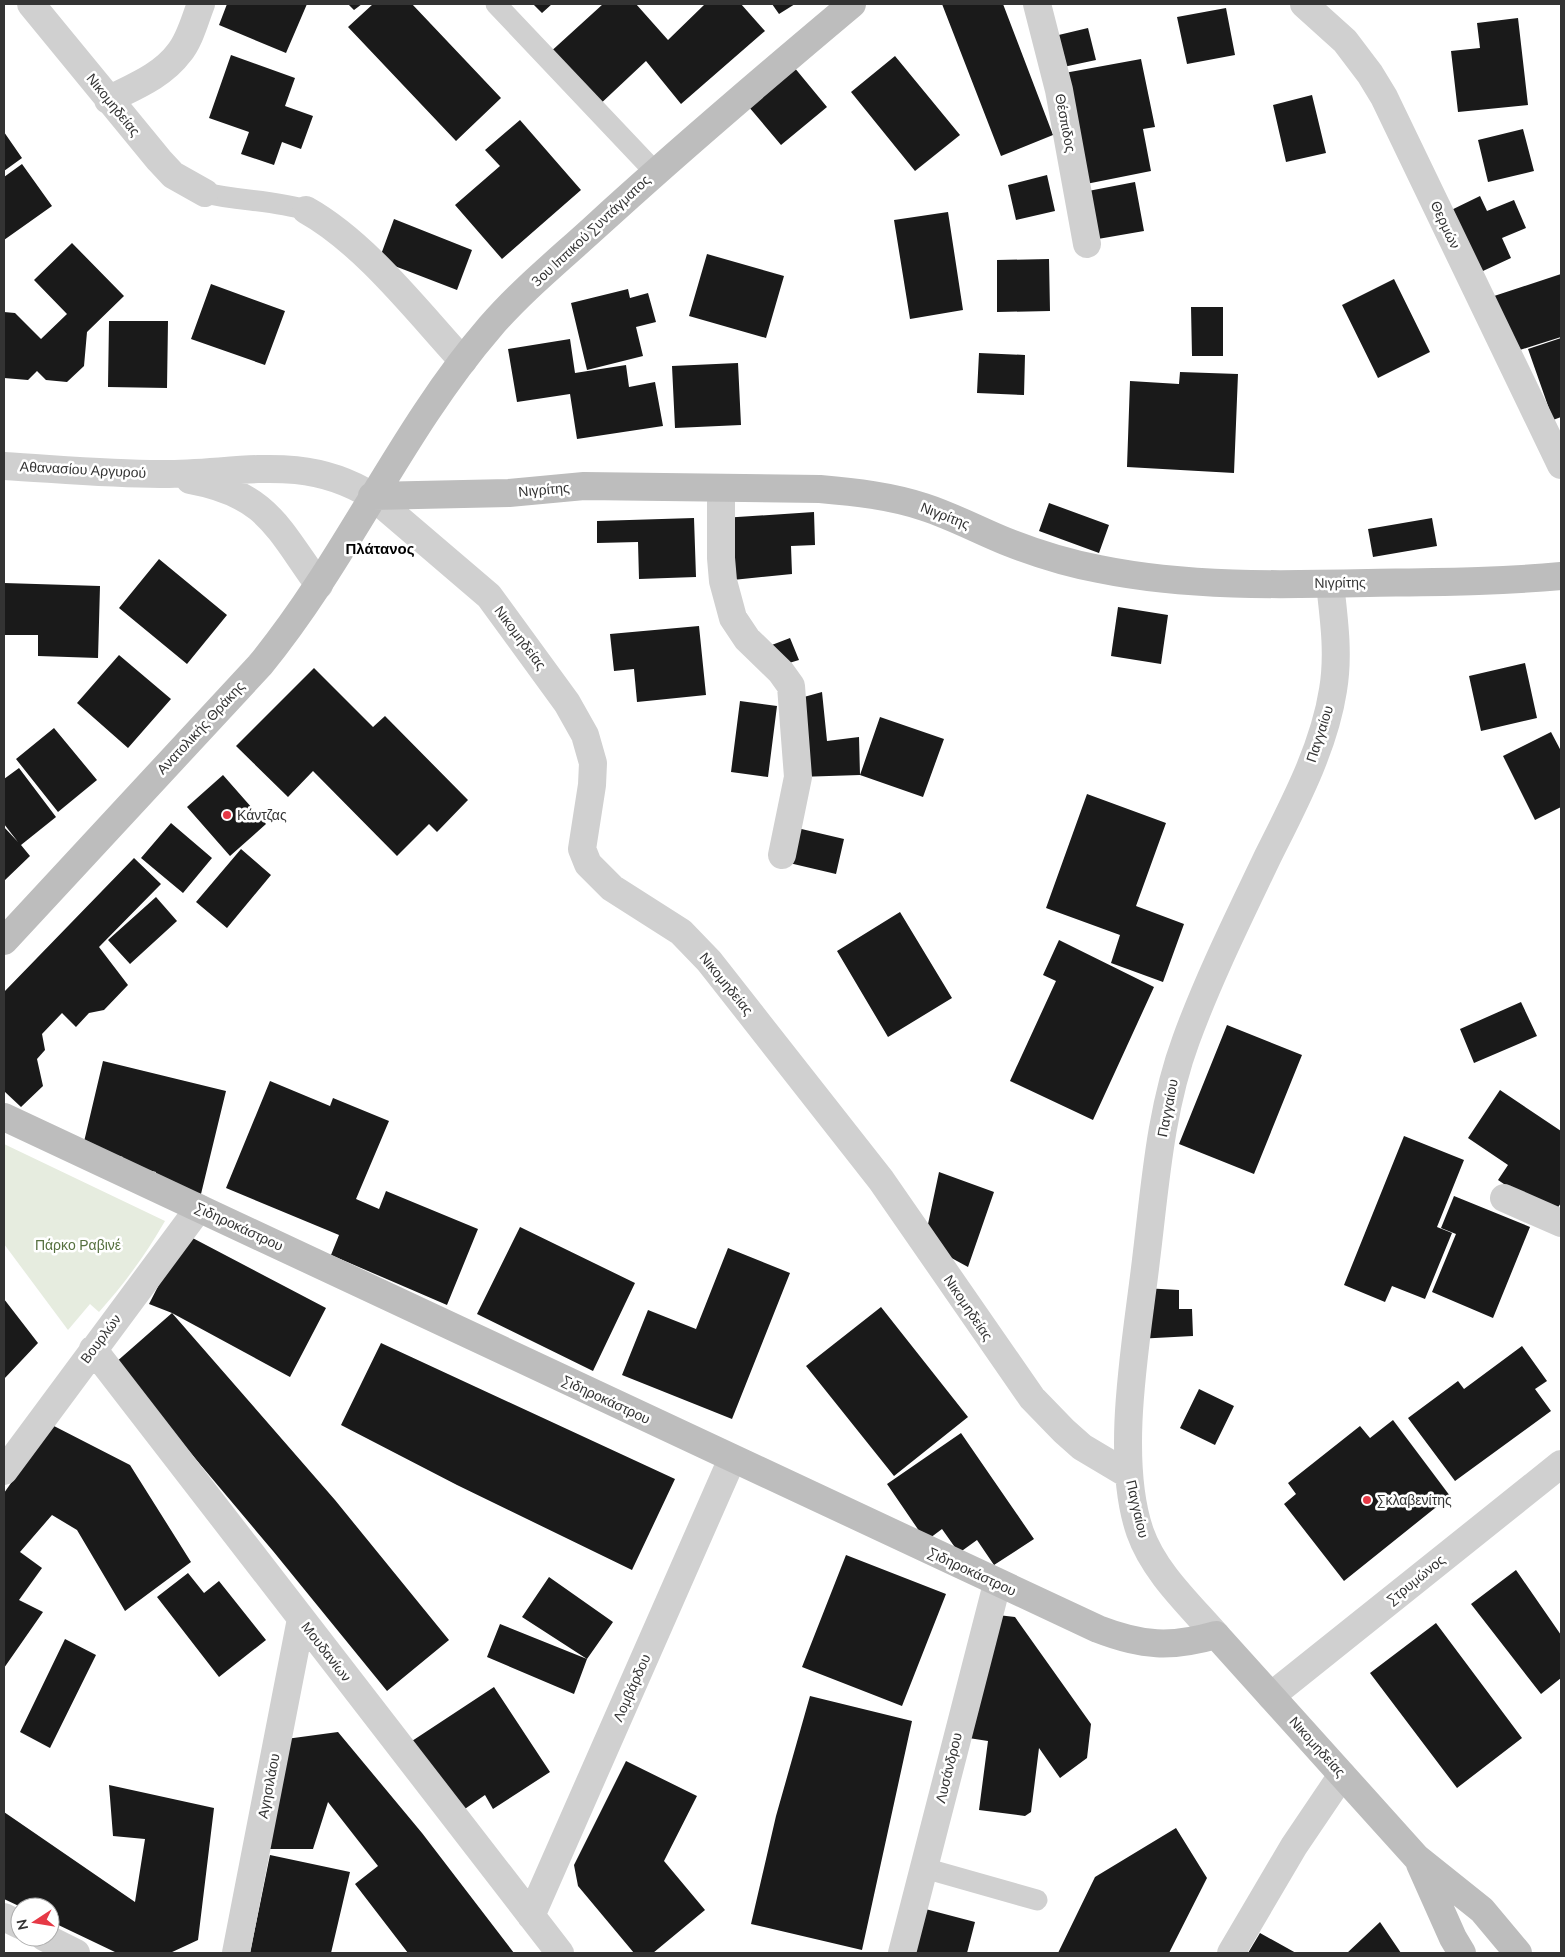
<svg xmlns="http://www.w3.org/2000/svg" width="1565" height="1957" viewBox="0 0 1565 1957" font-family="'Nunito Sans',sans-serif">
<style>
.green{fill:#e6ecdf}
.building{fill:#1a1a1a}
.lines{fill:none;stroke-linecap:round;stroke-linejoin:round}
.lane{stroke:#d0d0d0;stroke-width:21}
.street{stroke:#d0d0d0;stroke-width:28}
.secondary{stroke:#bdbdbd;stroke-width:28}
.poi-dot{fill:#e63946;stroke:#fff;stroke-width:2}
.labels{text-anchor:middle;dominant-baseline:central;stroke-width:5;stroke-linejoin:round;paint-order:stroke}
.street-label{font-size:14px;fill:#333;stroke:#fff}
.poi-label{font-size:14px;fill:#333;stroke:#fff;text-anchor:start}
.park-label{font-size:14px;fill:#56703f;stroke:#fff}
.neighbourhood-label{font-size:15px;font-weight:bold;fill:#000;stroke:#fff}
</style>
<rect width="100%" height="100%" fill="#fff"/>
<path class="green" d="M4,1144l161,77c-19,33 -40,62 -66,91l-9,-8 -22,26 -64,-86z"/>
<path class="building" d="M227,4h80l-21,49 -67,-28z
M348,4h14l-8,6z
M373,4h39l89,94 -45,43 -108,-114z
M533,4h19l-10,9z
M603,4h33l32,36 37,-36h36l24,27 -84,73 -35,-43 -50,47 -49,-53z
M772,4h23l-16,10z
M942,4h61l50,131 -52,21z
M1226,8l9,47 -48,9 -10,-47z
M1518,18l10,87 -70,7 -7,-61 29,-3 -3,-25z
M1088,28l8,32 -42,9 -8,-31z
M231,55l64,23 -10,28 28,10 -12,33 -19,-7 -8,23 -33,-11 8,-22 -40,-14z
M895,56l65,79 -45,36 -64,-79z
M1141,59l14,68 -12,2 8,42 -70,14 -22,-111z
M789,61l38,46 -46,38 -38,-45z
M1312,95l14,58 -40,9 -13,-57z
M520,120l61,70 -79,69 -47,-54 45,-39 -15,-16z
M1523,129l11,42 -46,11 -10,-42z
M4,132l18,26 -18,13z
M22,164l30,42 -48,34v-63z
M1047,175l8,36 -39,9 -8,-35z
M1135,182l9,49 -52,9 -9,-48z
M1480,196l7,15 27,-11 12,28 -24,10 9,20 -41,19 -29,-62z
M948,212l15,98 -53,9 -16,-99z
M394,219l78,31 -15,40 -78,-30z
M72,243l52,53 -37,36 -3,34 -17,16 -21,-2 -9,-9 -9,9 -24,-2v-66l11,1 26,26 26,-25 -33,-34z
M707,254l77,22 -18,62 -77,-22z
M1049,259l1,52 -53,1v-52z
M1561,274v63l-54,17 -22,-55z
M1394,279l36,73 -52,26 -36,-73z
M211,284l74,27 -20,54 -74,-26z
M628,289l2,9 18,-5 8,29 -20,5 7,29 -56,14 -16,-67z
M1191,307h32v49h-31z
M109,321h59l-1,67 -59,-1z
M1561,338v79l-8,3 -25,-71z
M570,339l5,34 51,-8 3,22 26,-5 8,44 -86,13 -7,-45 -53,8 -9,-53z
M979,353l46,2 -1,40 -47,-2z
M738,363l3,62 -66,3 -3,-62z
M1180,372l58,2 -4,99 -107,-6 3,-86 49,3z
M1049,503l60,22 -10,28 -60,-22z
M814,512l1,33 -24,1 1,28 -69,7 -1,-63z
M694,518l2,59 -57,2 -1,-37 -41,1v-22z
M1432,518l5,28 -64,11 -5,-28z
M159,559l68,56 -40,49 -68,-56z
M4,583l96,3 -2,72 -60,-2v-21h-34z
M1118,607l50,8 -7,49 -50,-8z
M699,626l7,69 -69,7 -3,-33 -20,2 -4,-37z
M790,638l9,22 -23,7 -12,-19z
M119,655l52,44 -43,49 -51,-45z
M1525,663l12,55 -56,13 -12,-55z
M314,668l59,59 12,-11 83,84 -31,32 -8,-8 -32,32 -84,-85 -25,26 -52,-51z
M822,692l5,49 32,-4 1,38 20,-58 64,22 -21,58 -63,-22 -62,2 -5,-77z
M740,701l37,5 -9,71 -37,-5z
M54,728l43,52 -39,32 -42,-53z
M1551,732l10,19v56l-26,13 -32,-64z
M19,768l37,49 -35,28 9,11 -26,25v-54l14,15 -14,-18v-45z
M223,775l43,49 -36,32 -43,-49z
M1087,794l79,29 -30,83 48,18 -21,58 -52,-19 9,-28 -74,-27z
M171,823l41,35 -29,35 -42,-35z
M793,827l51,12 -8,35 -51,-12z
M241,849l30,26 -44,53 -31,-26z
M134,858l27,26 -62,63 29,38 -24,25 -15,3 -13,14 -14,-14 -20,21 3,16 -8,9 6,27 -22,21 -17,-16v-99z
M156,897l21,24 -47,43 -22,-24z
M900,912l52,86 -64,39 -51,-86z
M1059,940l95,47 -61,133 -83,-39 46,-100 -13,-6z
M1521,1002l16,34 -63,27 -14,-34z
M1227,1025l75,30 -48,119 -75,-30z
M103,1061l123,30 -25,103 -48,-11 3,-11 -34,-8 1,-7 -40,-11z
M270,1081l60,25 3,-8 56,23 -33,78 23,10 7,-18 92,38 -31,76 -116,-50 8,-20 -113,-47z
M1500,1090l61,41v72l-9,13 -54,-36 10,-15 -40,-27z
M1404,1136l60,24 -27,67 15,6 -27,66 -33,-13 -7,16 -41,-17z
M939,1172l55,20 -26,75 -44,-24z
M1454,1196l76,31 -37,91 -61,-26 24,-58 -15,-6z
M520,1227l115,56 -42,88 -116,-57z
M185,1234l141,74 -36,69 -118,-64 163,187 114,140 -62,51 -114,-140 -158,-188 57,-50 -23,-9z
M728,1248l62,25 -58,146 -110,-44 26,-65 48,19z
M1143,1288l36,2v19h13l1,27 -57,3z
M4,1299l34,44 -34,36z
M881,1307l87,110 -74,59 -88,-110z
M381,1343l294,136 -43,91 -175,-85 -116,-60z
M1522,1346l25,35 -12,8 16,22 -96,70 -47,-63 50,-37 6,8z
M1199,1389l35,17 -19,39 -35,-17z
M1393,1420l57,76 -106,85 -60,-77 12,-10 -8,-11 72,-57 10,12z
M52,1425l78,40 61,97 -66,49 -48,-81 -25,-15 -32,37 22,16 -23,32 24,12 -39,56v-175z
M961,1433l73,106 -40,26 -17,-25 -18,13 -17,-24 -16,12 -39,-57z
M846,1555l100,39 -44,112 -100,-39z
M1516,1570l45,65v43l-20,16 -70,-90z
M188,1573l16,20 15,-12 47,59 -47,37 -62,-80z
M549,1577l64,45 -26,37 -65,-42z
M989,1614l26,3 76,107 -4,34 -27,20 -21,-30 -8,64 -6,4 -46,-6 9,-69 -26,-4z
M1436,1623l86,115 -65,50 -87,-115z
M500,1624l87,35 -13,35 -87,-37z
M65,1639l31,16 -46,93 -30,-16z
M494,1687l56,85 -57,37 -8,-14 -26,18 -47,-72z
M810,1696l102,25 -50,229 -111,-26 25,-108z
M338,1732l84,101 92,120h-106l-53,-69 23,-18 -50,-64 -15,47h-47l20,-110z
M626,1761l71,35 -33,65 41,49 -52,43h-19l-56,-67 -4,-21z
M109,1785l105,23 -16,132 -28,13h-53l-67,-32v-14h-29l-17,-8v-87l131,90 10,-63 -32,-3z
M1176,1828l31,50 -38,75h-111l37,-76z
M270,1855l80,17 -19,81h-81z
M914,1906l61,16 -8,31h-64z
M1380,1922l21,31h-54z
M1260,1933l36,20h-48z"/>
<g class="lines">
<path class="lane" d="M496,4l159,168
M205,193c34,8 68,7 101,17
M924,1868l113,32"/>
<path class="street" d="M31,4l128,156 14,15 32,18
M1037,4l22,86 28,154
M1304,4l41,37 25,33 14,23 177,368
M108,100c25,-13 54,-24 71,-47 11,-13 16,-34 22,-49
M306,210c59,33 111,101 157,151
M4,466c52,3 104,8 156,8 76,1 142,-22 212,22l117,100 78,107 18,32 8,28 -1,22 -10,64 6,15 24,24 69,44 28,29 172,219 151,218 32,33 18,16 47,28
M190,480c77,14 87,47 129,105
M721,488v70l2,23 10,37 14,21 34,33 10,14 7,91 -16,78
M1504,1198l57,25
M93,1349l467,604
M4,1471l195,-263
M1216,1635c-27,-31 -62,-63 -76,-103 -26,-76 -3,-193 6,-272 9,-73 14,-150 40,-220 23,-63 53,-123 82,-184 26,-52 56,-108 65,-166 6,-35 1,-71 -3,-106
M1271,1696l290,-232
M531,1916l201,-457
M4,1917l16,8
M44,1937l32,16
M236,1953l65,-334
M902,1953l95,-369
M1231,1953l63,-107 48,-71"/>
<path class="secondary" d="M372,496l137,-3 75,-7 236,3c35,3 71,7 104,18 28,9 54,23 81,34 30,12 62,22 94,28 88,18 180,16 269,14 64,-1 129,-1 193,-7
M4,941l256,-276c87,-106 141,-235 230,-338 31,-36 69,-67 104,-99 84,-77 171,-151 258,-224
M4,1117l1094,512c44,17 73,19 118,6l201,223 65,52 36,43
M1420,1864l33,74 9,15"/>
</g>
<g class="poi-dot">
<circle cx="227" cy="815" r="5"/>
<circle cx="1367" cy="1500" r="5"/>
</g>
<g class="labels">
<g class="street-label">
<text transform="translate(113 105) rotate(51)">Νικομηδείας</text>
<text transform="translate(1065 123) rotate(79)">Θέσπιδος</text>
<text transform="translate(1445 225) rotate(65)">Θερμών</text>
<text transform="translate(591 231) rotate(-43)">3ου Ιππικού Συντάγματος</text>
<text transform="translate(83 470) rotate(3)">Αθανασίου Αργυρού</text>
<text transform="translate(544 490) rotate(-5)">Νιγρίτης</text>
<text transform="translate(945 516) rotate(21)">Νιγρίτης</text>
<text transform="translate(1340 583) rotate(-1)">Νιγρίτης</text>
<text transform="translate(520 638) rotate(53)">Νικομηδείας</text>
<text transform="translate(201 728) rotate(-47)">Ανατολικής Θράκης</text>
<text transform="translate(1320 734) rotate(-72)">Παγγαίου</text>
<text transform="translate(726 984) rotate(51)">Νικομηδείας</text>
<text transform="translate(1168 1108) rotate(-79)">Παγγαίου</text>
<text transform="translate(239 1227) rotate(25)">Σιδηροκάστρου</text>
<text transform="translate(968 1308) rotate(56)">Νικομηδείας</text>
<text transform="translate(101 1339) rotate(-53)">Βουρλών</text>
<text transform="translate(606 1400) rotate(25)">Σιδηροκάστρου</text>
<text transform="translate(1137 1509) rotate(77)">Παγγαίου</text>
<text transform="translate(972 1572) rotate(25)">Σιδηροκάστρου</text>
<text transform="translate(1416 1580) rotate(-39)">Στρυμώνος</text>
<text transform="translate(326 1652) rotate(52)">Μουδανίων</text>
<text transform="translate(632 1688) rotate(-66)">Λομβάρδου</text>
<text transform="translate(1317 1747) rotate(48)">Νικομηδείας</text>
<text transform="translate(949 1768) rotate(-76)">Λυσάνδρου</text>
<text transform="translate(269 1786) rotate(-79)">Αγησιλάου</text>
</g>
<g class="poi-label">
<text x="237" y="815">Κάντζας</text>
<text x="1377" y="1500">Σκλαβενίτης</text>
</g>
<g class="park-label">
<text x="78" y="1245">Πάρκο Ραβινέ</text>
</g>
<g class="neighbourhood-label">
<text x="380" y="549">Πλάτανος</text>
</g>
</g>
<rect width="1565" height="1957" fill="none" stroke="#333333" stroke-width="10"/>
<g transform="translate(35 1922) rotate(258)"><circle r="24" fill="#ffffff" stroke="#adadad"/>
<path d="M0-4L9 19L0 12L-9 19Z" fill="#e63946"/>
<text y="-8" font-size="14" font-weight="bold" text-anchor="middle" fill="#333333">N</text>
</g>
</svg>
